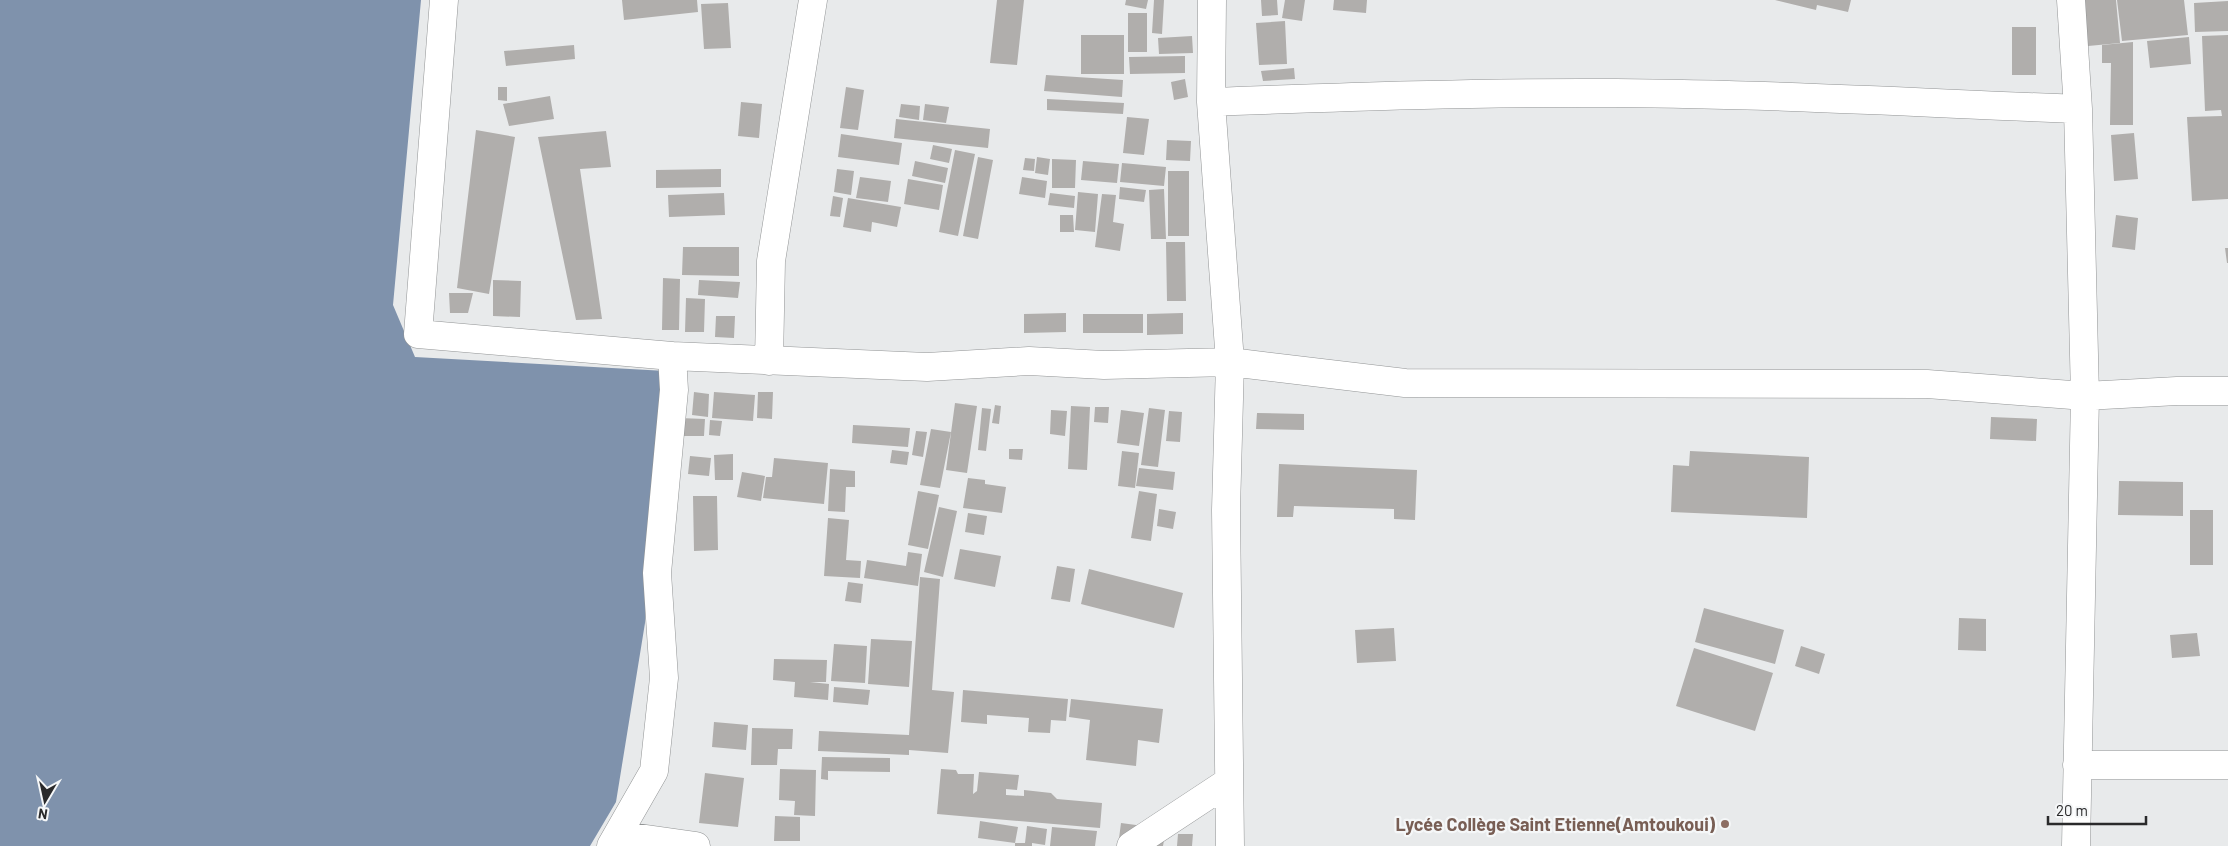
<svg xmlns="http://www.w3.org/2000/svg" width="2228" height="846" viewBox="0 0 2228 846" font-family="Barlow,sans-serif">
<style>
.water{fill:#7f92ac}
.building{fill:#b0aeac}
.lines{fill:none;stroke-linecap:round;stroke-linejoin:round}
.minor-casing{stroke:#929495;stroke-width:29}
.minor{stroke:#fff;stroke-width:28}
.education-dot{fill:#8d6e63;stroke:#f5f7f8;stroke-width:2}
.labels{text-anchor:middle;dominant-baseline:central;stroke-width:4.5;stroke-linejoin:round;paint-order:stroke}
.education-label{font-size:18px;font-weight:bold;fill:#785e54;stroke:#f5f7f8;text-anchor:end}
</style>
<rect width="100%" height="100%" fill="#e8eaeb"/>
<path class="water" d="M0,0h421l-28,305 22,52 251,14 -21,252 -29,179 -26,44h-590z"/>
<path class="building" d="M622,0h75l1,12 -74,8z
M997,0h27l-7,65 -27,-2z
M1126,0h22l-2,9 -21,-4z
M1154,0h10l-2,34 -10,-1z
M1261,0h16l1,15 -16,1z
M1285,0h20l-3,21 -20,-3z
M1334,0h33l-1,13 -33,-3z
M1775,0h76l-3,12 -31,-7 -1,5z
M2083,0h33l4,43 -32,3z
M2117,0h67l4,35 -66,6z
M2228,1v30l-33,1 -1,-29z
M728,3l3,45 -27,1 -3,-45z
M1128,13h19v39h-19z
M1285,21l2,43 -28,1 -3,-42z
M2012,27h24v48h-24z
M1081,35h43v39h-43z
M2228,35v164l-36,2 -5,-84 35,-1 -1,-6 -16,1 -3,-75z
M1192,36l1,17 -34,1 -1,-16z
M2189,37l2,27 -41,4 -3,-27z
M2133,42v83h-23l1,-62h-9v-18z
M574,45l1,14 -69,7 -2,-15z
M1185,56v17l-55,1 -1,-17z
M1294,68l1,11 -32,2 -2,-10z
M1046,75l77,5 -1,17 -78,-6z
M1185,79l3,18 -14,3 -3,-18z
M498,87h9v14l-9,-1z
M846,87l18,3 -6,40 -18,-2z
M550,96l4,23 -45,7 -6,-22z
M1047,99l77,4 -1,11 -76,-4z
M741,102l21,2 -3,34 -21,-2z
M901,104l19,2 -1,14 -20,-3z
M925,104l24,3 -3,16 -23,-3z
M1127,117l22,2 -5,36 -21,-2z
M896,119l94,10 -2,19 -94,-10z
M476,130l39,7 -26,157 -32,-6z
M606,131l5,36 -31,2 22,150 -26,1 -38,-183z
M2134,133l4,46 -24,2 -3,-46z
M841,134l61,9 -3,22 -61,-8z
M1167,140l24,1 -1,20 -24,-1z
M933,145l19,4 -3,14 -19,-4z
M955,150l20,4 -17,82 -19,-4z
M978,157l15,3 -15,79 -15,-3z
M1037,157l13,2 -2,16 -13,-2z
M1025,158l10,1 -1,12 -11,-1z
M1052,159l24,1 -1,28h-23z
M915,161l33,7 -3,15 -33,-7z
M1083,161l36,3 -2,19 -36,-3z
M1122,163l44,4 -2,19 -44,-4z
M721,169v18l-65,1v-18z
M837,169l17,2 -3,24 -17,-3z
M1168,171h21v65h-21z
M860,177l31,4 -3,21 -32,-4z
M1022,177l25,4 -2,17 -26,-4z
M908,179l35,6 -4,25 -35,-6z
M1120,187l26,3 -2,12 -25,-3z
M1164,189l2,50h-15l-2,-49z
M1078,192l20,2 -3,38 -20,-2z
M724,193l1,22 -56,2 -1,-22z
M1050,193l25,3 -1,12 -26,-3z
M1102,194l14,1 -3,27 11,2 -4,27 -25,-4z
M833,196l10,2 -3,19 -10,-1z
M848,198l53,9 -4,20 -25,-5 -1,10 -28,-5z
M1060,215h13l1,17h-14z
M2116,215l22,3 -3,32 -23,-3z
M1166,242h19l1,59h-19z
M683,247h56v29l-57,-1z
M2225,248h3v15h-1z
M663,278l17,1 -1,51h-17z
M493,280l28,1 -1,36 -27,-1z
M699,280l41,2 -2,16 -40,-3z
M449,293h24l-5,20h-18z
M686,298l19,1 -1,33h-19z
M1066,313v19l-42,1v-19z
M1183,313v21l-36,1v-21z
M1083,314h60v19h-60z
M716,316h19l-1,22 -19,-1z
M694,392l15,2 -1,23 -16,-2z
M714,392l41,3 -2,26 -41,-3z
M758,392h15l-1,27 -15,-1z
M955,403l22,3 -10,67 -21,-3z
M995,405l6,1 -2,18 -7,-1z
M1071,406l19,1 -3,63 -19,-1z
M1095,407h14l-1,16 -14,-1z
M982,408l9,1 -5,42 -8,-1z
M1149,408l16,2 -7,57 -17,-2z
M1051,410l16,1 -2,25 -15,-2z
M1121,410l23,3 -5,33 -22,-3z
M1169,411l13,1 -2,30 -14,-1z
M1257,413l47,1v16l-48,-1z
M1991,417l46,2 -1,22 -46,-2z
M679,418l26,1 -1,17h-25z
M710,420l12,1 -2,15 -11,-1z
M853,425l57,3 -2,19 -56,-4z
M931,429l20,3 -11,56 -20,-3z
M916,431l11,1 -4,25 -11,-2z
M1009,449h14l-1,11 -13,-1z
M892,450l17,2 -2,13 -17,-2z
M1122,451l17,2 -4,35 -17,-2z
M1690,451l119,6 -2,61 -136,-6 2,-47 16,1z
M733,454v26h-18l-1,-25z
M690,456l21,2 -2,18 -21,-2z
M774,458l54,5 -4,41 -61,-6 3,-21h6z
M1279,464l138,6 -2,50 -21,-1v-10l-100,-3 -1,11h-16z
M1139,468l36,4 -2,18 -37,-4z
M830,469l25,2v16h-9l-1,25 -17,-1z
M742,472l23,4 -4,25 -24,-4z
M968,478l17,2v4l21,3 -4,26 -39,-5z
M2119,481l64,1v34l-65,-1z
M918,491l21,4 -11,54 -20,-4z
M1139,491l18,3 -6,47 -20,-3z
M693,496h24l1,54 -24,1z
M939,507l18,4 -14,66 -19,-5z
M1159,509l17,3 -3,17 -16,-3z
M2190,510h23v55h-23z
M968,513l19,3 -3,19 -19,-3z
M828,518l21,2 -3,40 15,1 -1,17 -36,-2z
M960,549l41,7 -6,31 -41,-8z
M908,552l14,2 -4,32 -54,-8 3,-18 39,6z
M1057,566l18,3 -5,33 -19,-3z
M1089,569l94,24 -9,35 -93,-24z
M920,577l20,2 -8,111 22,2 -6,61 -39,-3v5l-91,-4 1,-20 90,4z
M848,582l15,2 -2,19 -16,-2z
M1704,608l80,22 -9,34 -80,-22z
M1959,618l27,1v32l-28,-1z
M1394,628l2,33 -39,2 -2,-33z
M2197,633l3,23 -28,2 -2,-23z
M871,639l41,2 -3,46 -41,-3z
M834,644l33,2 -2,37 -34,-2z
M1801,646l24,8 -6,20 -24,-8z
M1694,648l79,25 -18,58 -79,-25z
M774,659l53,1 -1,22h-16l19,2 -1,16 -34,-3 1,-15 -22,-2z
M834,687l36,3 -2,15 -35,-3z
M963,690l105,9 -2,22 -15,-1 -1,13 -22,-1 1,-14 -42,-3v9l-26,-2z
M1071,699l92,10 -4,34 -21,-3 -2,26 -50,-6 4,-40 -21,-3z
M714,722l34,3 -2,25 -34,-3z
M752,728l41,1 -1,20h-14l-1,16h-26z
M822,757l68,1v14l-62,-1v9l-7,-1z
M780,769l36,1 -1,46 -21,-1 1,-14 -16,-1z
M941,769l15,1 2,4h16l-1,20 4,-3 2,-19 40,3 -2,15 -11,-1v6l18,1v-6l27,3 6,6 45,4 -2,25 -163,-14z
M705,773l39,5 -6,49 -39,-4z
M775,816l25,1v24h-26z
M980,821l38,6 -3,16 -37,-5z
M1121,823l45,6 -3,17h-45z
M1027,826l20,3 -2,16 -13,-2v3h-17v-3h10z
M1052,827l45,4 -2,15h-45z
M1178,834h15l-1,12h-15z"/>
<g class="lines">
<defs>
<path id="minor" d="M444,0l-26,334 254,22
M1212,0l-1,102 19,260 -4,148 4,336
M2071,0l7,109 7,287 -9,450
M1211,102c135,-5 270,-10 405,-9 154,1 308,10 462,16
M769,361l2,-100 42,-261
M2077,765h151
M618,835l78,11
M611,846l43,-75 10,-93 -7,-105 17,-183 -2,-34 255,11 102,-6 75,4 126,-3 175,21 522,1 158,12 92,-5h51
M1131,846l97,-64"/>
</defs>
<use href="#minor" class="minor-casing"/>
<use href="#minor" class="minor"/>
</g>
<circle class="education-dot" cx="1725" cy="824" r="5"/>
<g class="labels">
<g class="education-label">
<text x="1715" y="824">Lycée Collège Saint Etienne(Amtoukoui)</text>
</g>
</g>
<g transform="translate(45 801) rotate(189)" stroke="#f5f7f8" stroke-width="4" paint-order="stroke">
<path d="M0-4L9 19L0 12L-9 19Z" fill="#2a2a2b"/>
<text y="-8" font-size="14" font-weight="bold" text-anchor="middle" fill="#2a2a2b">N</text>
</g>
<path d="M2048 816v8h98v-8" fill="none" stroke="#2a2a2b" stroke-width="2.5"/>
<text x="2056" y="816" font-size="15" fill="#2a2a2b" stroke="#f5f7f8" stroke-width="4" paint-order="stroke">20 m</text>
</svg>
